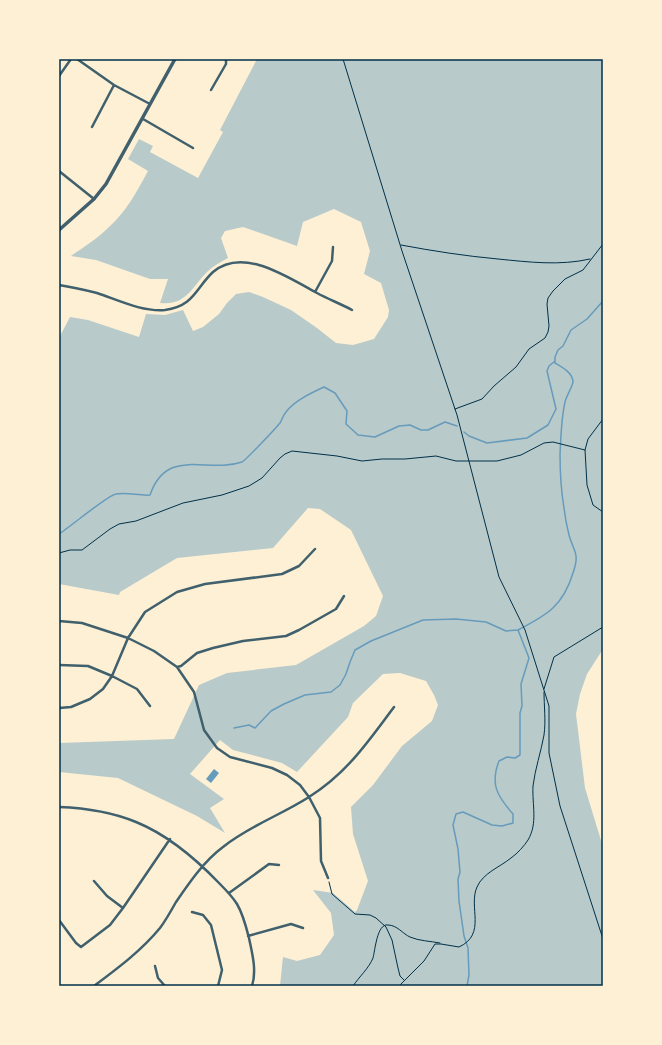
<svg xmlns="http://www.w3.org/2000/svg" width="662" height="1045" viewBox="0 0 662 1045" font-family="'Fira Sans Condensed',sans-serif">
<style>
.green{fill:#b9caca}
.water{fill:#669bbc}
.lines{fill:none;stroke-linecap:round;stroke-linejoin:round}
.stream{stroke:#669bbc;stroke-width:1.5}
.path{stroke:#003049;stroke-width:1}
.minor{stroke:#3f606c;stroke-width:2.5}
.tertiary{stroke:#3f606c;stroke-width:3.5}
.neatline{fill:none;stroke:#003049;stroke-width:1.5}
</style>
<rect width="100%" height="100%" fill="#fdf0d5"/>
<path class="green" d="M257,59h346v590l-16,25 -7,20 -4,20 9,74 18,59v139h-323l3,-29 14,4 23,-6 14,-20 -3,-22 -18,-23 20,3 22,19 2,-2 11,-29 -15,-47 -2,-27 22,-22 29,-39 30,-25 6,-16 -4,-10 -8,-14 -26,-8 -17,1 -30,29 -5,14 -51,55 -15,-9 -49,-13 -13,-10 -30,34 34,25 -14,9 15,25 -28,-17 -79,-38 -59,-6v-29l115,-4 25,-54 28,-12 69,-8 68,-39 12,-10 7,-20 -32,-66 -31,-21 -12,-1 -35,40 -96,10 -57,34 -1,3 -60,-11v-246l11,-21 18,3 51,17 7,-23 19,1 18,-5 10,21 10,-4 16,-13 8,-11 9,-9 13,-2 14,5 28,13 26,18 19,15 17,2 21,-6 14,-22 1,-7 -8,-27 -17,-9 6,-23 -9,-29 -27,-13 -31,13 -6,24 -54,-19 -18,4 -4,7 7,20c-7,4 -15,8 -21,14 -15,15 -21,34 -47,31l8,-24h-18l-54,-19 -25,-4c13,-9 27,-18 38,-29 18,-16 28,-36 39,-56l-20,-12 11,-20 14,7 -3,6 48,26 25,-46 -3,-2z"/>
<path class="water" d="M214,769l5,4 -8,10 -5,-4z"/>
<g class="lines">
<path class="stream" d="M464,432l5,4 18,7 40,-5 21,-13 8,-16 -9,-38 2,-5 6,-5
M59,534c11,-7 49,-39 57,-40 12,-2 23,2 34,1 17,-49 57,-21 92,-33 3,-1 34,-34 38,-39 2,-3 3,-8 6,-11 8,-11 25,-19 38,-25l11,6 12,18 -1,13 12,11 17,2 24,-11 11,-1 11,5h7l17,-8 12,4
M234,728l15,-3 6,3 16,-17 13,-7 21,-9 26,-3 9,-7 6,-11 4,-12 5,-12 16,-9 52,-21 33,-1 30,3 20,9 12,-1
M467,986l2,-11 -1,-27 -4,-12 -5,-35 -1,-22 2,-7 -2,-23 -5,-24 3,-11 7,-2 29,13 10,1 11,-3v-9c-16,-18 -23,-30 -14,-53l8,-4 8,1 5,-3v-42l2,-7 -1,-22 8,-26 -11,-28c29,-15 45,-24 55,-57 7,-20 1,-20 -4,-38 -2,-8 -4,-18 -5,-27 -3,-18 -4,-36 -4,-54 1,-17 1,-35 5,-52 1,-5 8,-17 8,-20 0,-9 -11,-15 -18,-19v-6l3,-7 5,-4 8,-16 16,-11 16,-18"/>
<path class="path" d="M343,59l59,192 55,164 42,162 26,53 24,76v47l11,53 43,133
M401,245c32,6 64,11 97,14 30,3 62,7 92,0
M455,409l27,-10 12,-13 22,-19 13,-18 16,-11 3,-6 1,-6 -2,-22 1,-6 5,-7 12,-12 18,-9 20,-26
M603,419l-15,20 -3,11 2,35 6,20 10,7
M59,553l11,-3h12l28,-21 9,-5 17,-3 47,-18 39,-8 27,-9 13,-8 18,-20 5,-4 7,-3 45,5 25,5 20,-2h23l31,-3 20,5h41l24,-6 23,-12 9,-1 32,8
M544,689l10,-32 49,-30
M329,882l3,12 23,20 15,1 6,3 10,9 6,13 6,28 2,8 4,4
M353,986c6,-9 16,-18 20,-28 2,-7 4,-35 15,-33 9,0 15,9 22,12 9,4 20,4 30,6
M399,986l25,-25 11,-17h6l18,3c28,-13 9,-40 18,-60 6,-14 23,-20 34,-29 7,-5 13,-12 17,-18 10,-17 4,-35 5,-54 2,-17 8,-34 11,-51 2,-14 0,-29 0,-43"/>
<path class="minor" d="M77,59l37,26 36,19
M59,76l12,-17
M211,90l15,-26v-5
M143,119l50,29
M92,127l22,-42
M59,171l35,28
M59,285c13,2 26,5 38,8 21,7 45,19 68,17 29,-4 30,-21 48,-38 30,-26 76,6 104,21 11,6 24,11 35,17
M315,292l17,-31 1,-14
M59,621l23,2 46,15 26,13 23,16 17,25 10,38 13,18 13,9 42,11 15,7 13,10 9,12 11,21 1,43 7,17
M59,665l29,1 24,10 25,13 13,17
M177,667l4,-1 16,-13 16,-5 30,-7 43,-5 13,-6 37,-21 8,-13
M59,708l12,-1 19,-8 13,-10 9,-13 16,-38 17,-26 32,-20 28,-8 77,-10 17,-8 16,-17
M59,807c26,1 53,5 77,15 32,13 59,36 83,61 6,6 13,13 18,21 6,10 9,22 12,34 3,15 8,32 3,48
M94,881l13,15 16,12
M229,893l40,-29 10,1
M192,912l11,3 8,10 11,45 -4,16
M59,920l17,23 5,4 29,-22 13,-17 47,-69
M248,936l43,-12 12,4
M155,966l3,12 7,8
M94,986c24,-18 47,-35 66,-58 6,-8 11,-17 16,-26 13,-19 28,-41 47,-55 26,-21 58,-32 86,-50 38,-24 59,-55 85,-90"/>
<path class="tertiary" d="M59,230l35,-31 12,-15 69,-125"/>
</g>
<rect width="662" height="1045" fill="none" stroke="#fdf0d5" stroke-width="120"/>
<rect x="60" y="60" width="542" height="925" class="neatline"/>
</svg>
